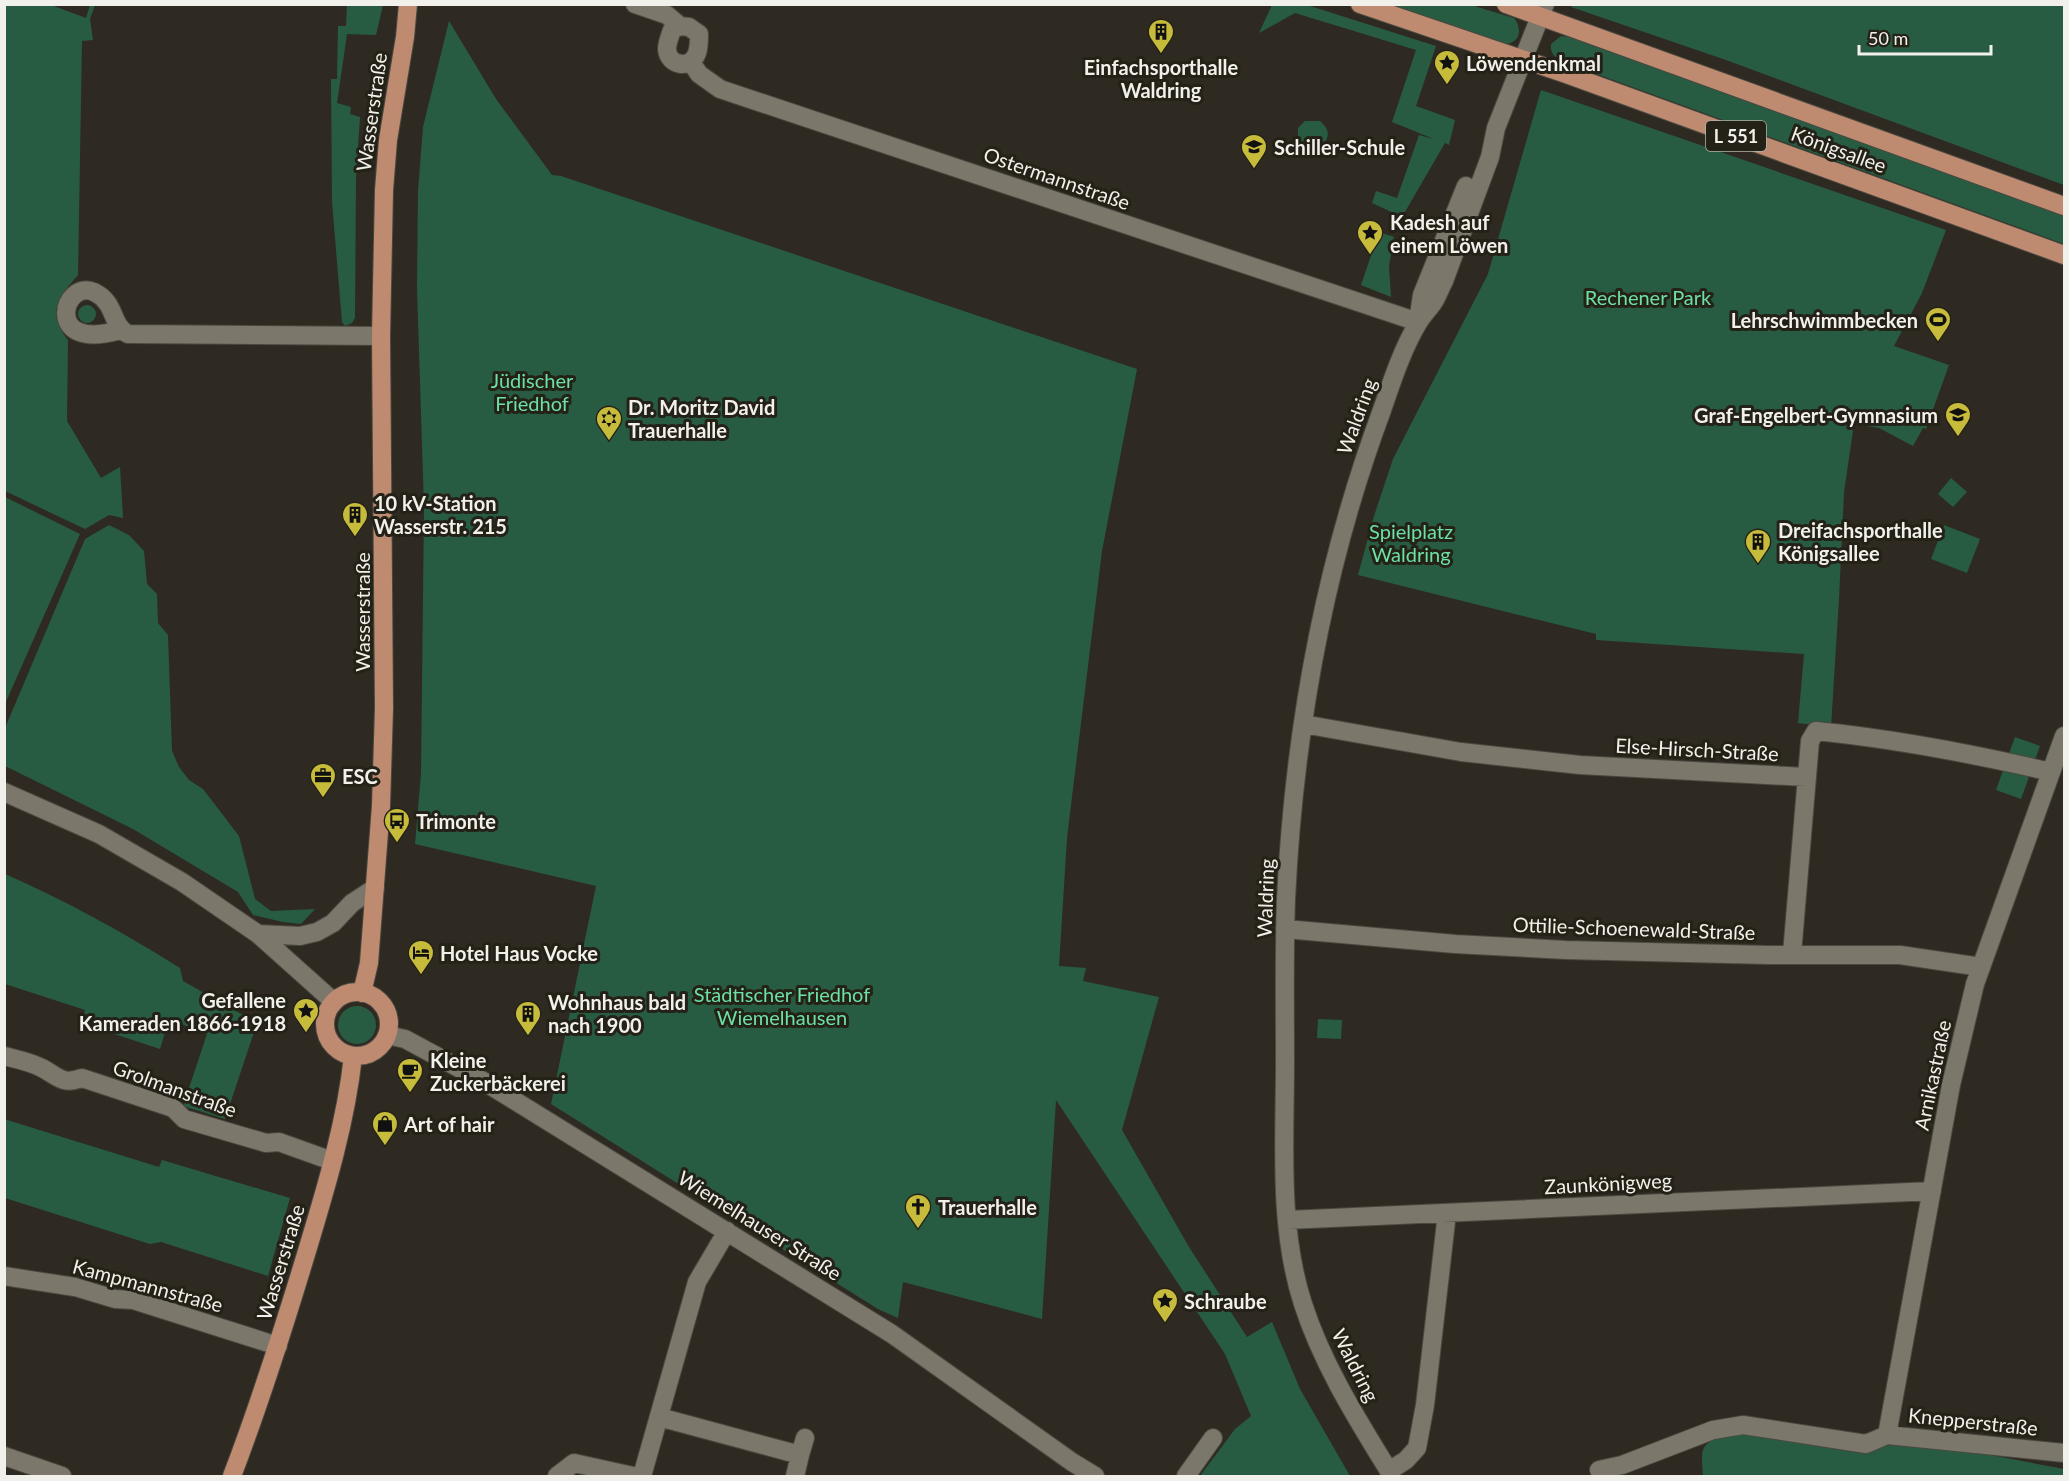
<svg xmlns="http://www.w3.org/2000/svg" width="2069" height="1481" viewBox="0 0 2069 1481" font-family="Lato,sans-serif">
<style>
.green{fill:#285c42}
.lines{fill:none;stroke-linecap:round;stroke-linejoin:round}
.minor-casing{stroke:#4b4840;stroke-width:20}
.major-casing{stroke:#4b4840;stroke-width:20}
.minor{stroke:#7b776b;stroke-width:18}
.major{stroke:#be8b71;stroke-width:18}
.labels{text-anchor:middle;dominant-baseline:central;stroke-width:6;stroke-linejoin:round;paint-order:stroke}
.shield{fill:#242117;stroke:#b4b2ab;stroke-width:1.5}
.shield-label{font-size:18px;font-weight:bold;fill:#f2f0ea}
.poi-label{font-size:20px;font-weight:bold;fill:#f2f0ea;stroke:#242117;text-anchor:start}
.street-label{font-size:20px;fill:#f2f0ea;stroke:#242117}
.park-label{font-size:20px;fill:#6be1a6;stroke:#242117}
</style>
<rect width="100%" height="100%" fill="#2e2a21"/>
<path class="green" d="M4,5h47l35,13 4,-13h5l-5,14 3,21 -11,1 -4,234c-20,23 -32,37 -10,65l-1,81 34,57 19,-11 3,51 -14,-3 -24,14 -80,-38z
M347,5h36l-7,30 -29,-1 -10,69 14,4 -1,7 10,3 -4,60 -1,141 -3,5 -7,3 -3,-4 -10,-120 -1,-123h6l1,-53h8z
M1272,5h35l129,41 -20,60 39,14 -6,25 -4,-2 -43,74 -30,-14 4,-12 21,7 22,-63 15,4 -42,-17 24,-72 -121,-37 -36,20z
M1386,5h85l43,13c8,10 7,24 -8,26z
M1572,5h492v180l-338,-125 -155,-53z
M449,21l47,78 56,76 9,1 576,193 -35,182 -35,287 -8,128 27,2 -3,13 76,16 -37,133 67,117 58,90 25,-15 28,67 50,87h-150l35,-47 16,-13 -26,-62 -169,-254 -14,219 -139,-37 -5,36 -20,-9 -327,-205 45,-218 -181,-42 6,-70 3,-266 -7,-220 1,-97 5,-64z
M1561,36l8,1 495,179v28l-503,-183c-7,-5 -11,-8 -10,-17z
M1541,90l405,140 -24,63 -28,53 55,19 -23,64 -3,-1 -10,18 -34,-18 -25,-4 -10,68 -5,107 -8,128 -33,-4 6,-69 -208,-14v-6l-238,-59 16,-59 19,-57 95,-185z
M1305,121h15c12,11 8,15 2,29l-13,1 -11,-8v-15z
M1379,232l15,5 -5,29 2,31 -30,-12z
M78 314a9 9 0 1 1 18 0a9 9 0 1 1-18 0Z
M1951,478l16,14 -14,15 -15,-13z
M5,497l75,37 -75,170z
M109,525l20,10 15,16 3,33 10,10 1,29 10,12 4,116 7,16 10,13 14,9 36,47 16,63 16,12 44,-2 -14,15 -18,-2 -30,-7 -15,-23 -105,-63 -128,-63v-38l80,-189z
M1944,525l36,14 -13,34 -36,-14z
M2015,737l25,9 -19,53 -25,-9z
M5,874c61,27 118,58 175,94l3,13 74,42 -32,96 -42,-13 24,-72 -38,-15 -9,30 -79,-26 4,-13 -80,-26z
M338 1025a19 19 0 1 1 38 0a19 19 0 1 1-38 0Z
M1318,1019l24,1 -1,19 -24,-1z
M4,1119l155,48 3,-7 128,38 -22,78 -107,-34 -11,2 -145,-46z
M1735,1433l131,14 48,-4 35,4 115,22v7h-361c-3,-35 -1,-32 32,-43z"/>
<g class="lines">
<defs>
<path id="minor" d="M635,4l32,11 13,11
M680,26l9,1 10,7c0,6 0,14 -2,19 -6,17 -29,13 -30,-4 0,-6 3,-13 5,-19z
M691,62l8,12 21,15 698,233
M1418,321l4,-26 44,-109
M120,330c-78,23 -57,-52 -26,-38 23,11 16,33 34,42l253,2
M1303,724l158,28 119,13 226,12
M4,792l95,42 83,48 76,52 76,68
M1285,929l170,15 111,6 202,5h132l81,12
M258,934l42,2 17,-4 16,-9 19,-20 23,-15
M1792,954l18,-213 6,-10c79,8 158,23 235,41
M387,1035l18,4 78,42 409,253 180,128 23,14
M4,1056c12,3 27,6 38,12 17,9 20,17 40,10l91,30 11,11 82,24 13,-1 53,19
M1287,1220l645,-29
M4,1276l71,11 40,12 18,1 145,46
M659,1417l141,38 5,-17
M1887,1435l64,-350 24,-101 89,-248
M4,1456l58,20
M1599,1470l23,-5 91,-35 30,-5 123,19 21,-9 177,18
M1389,1471l17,-11 11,-12 8,-43 22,-192
M557,1476l17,-13 59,13
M642,1476l55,-194 30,-51
M795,1476l5,-21
M1186,1476l27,-38
M1392,1476c-33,-54 -69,-110 -89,-172 -25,-77 -18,-162 -18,-242 0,-54 -1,-109 1,-163 8,-166 38,-333 96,-489 10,-29 20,-60 36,-87 4,-7 10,-13 15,-20 5,-7 7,-15 11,-22l46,-124 6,-29 49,-124"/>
<path id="major" d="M1360,4l206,70 498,181
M1506,4l558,202
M325 1024a32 32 0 1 1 64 0a32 32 0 1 1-64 0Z
M362,993l7,-30 12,-157 3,-98 -3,-372 3,-146 4,-50 17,-103 3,-33
M232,1476c28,-73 52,-149 75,-225 19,-63 39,-129 46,-195"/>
</defs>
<use href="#minor" class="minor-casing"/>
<use href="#major" class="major-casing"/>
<use href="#minor" class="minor"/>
<use href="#major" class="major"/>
</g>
<defs>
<symbol id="building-pin" viewBox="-11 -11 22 30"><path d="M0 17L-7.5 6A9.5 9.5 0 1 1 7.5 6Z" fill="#c7bb3b" stroke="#242117"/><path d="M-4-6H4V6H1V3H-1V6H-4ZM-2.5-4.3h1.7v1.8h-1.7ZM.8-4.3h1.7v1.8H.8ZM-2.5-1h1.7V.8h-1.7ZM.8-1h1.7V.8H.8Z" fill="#111"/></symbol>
<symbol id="sight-pin" viewBox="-11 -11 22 30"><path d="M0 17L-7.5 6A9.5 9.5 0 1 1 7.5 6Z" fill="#c7bb3b" stroke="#242117"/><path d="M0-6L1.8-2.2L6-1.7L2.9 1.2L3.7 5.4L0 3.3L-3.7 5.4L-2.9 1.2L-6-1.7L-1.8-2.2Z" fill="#111"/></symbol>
<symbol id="school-pin" viewBox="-11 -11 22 30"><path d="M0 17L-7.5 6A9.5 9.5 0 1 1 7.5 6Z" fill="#c7bb3b" stroke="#242117"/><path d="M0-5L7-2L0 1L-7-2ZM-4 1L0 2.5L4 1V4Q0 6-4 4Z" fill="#111"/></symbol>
<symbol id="stadium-pin" viewBox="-11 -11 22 30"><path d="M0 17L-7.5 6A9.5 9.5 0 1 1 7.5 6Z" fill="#c7bb3b" stroke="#242117"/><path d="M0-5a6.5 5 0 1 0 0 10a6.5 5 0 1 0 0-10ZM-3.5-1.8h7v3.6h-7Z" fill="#111"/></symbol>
<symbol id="synagogue-pin" viewBox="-11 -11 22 30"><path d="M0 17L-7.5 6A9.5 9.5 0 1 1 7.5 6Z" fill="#c7bb3b" stroke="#242117"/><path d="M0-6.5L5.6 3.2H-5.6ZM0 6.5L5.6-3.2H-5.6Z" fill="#111"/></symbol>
<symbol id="office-pin" viewBox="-11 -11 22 30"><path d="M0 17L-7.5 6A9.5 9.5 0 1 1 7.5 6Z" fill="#c7bb3b" stroke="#242117"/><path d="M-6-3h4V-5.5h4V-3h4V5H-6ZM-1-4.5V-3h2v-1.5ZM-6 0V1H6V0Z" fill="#111"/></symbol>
<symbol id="bus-pin" viewBox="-11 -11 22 30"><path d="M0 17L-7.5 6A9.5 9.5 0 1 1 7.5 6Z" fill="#c7bb3b" stroke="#242117"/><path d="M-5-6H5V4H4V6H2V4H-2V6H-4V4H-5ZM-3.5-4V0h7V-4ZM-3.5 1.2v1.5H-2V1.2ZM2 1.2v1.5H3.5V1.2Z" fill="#111"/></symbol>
<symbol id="hotel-pin" viewBox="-11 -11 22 30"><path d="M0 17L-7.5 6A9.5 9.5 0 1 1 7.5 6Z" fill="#c7bb3b" stroke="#242117"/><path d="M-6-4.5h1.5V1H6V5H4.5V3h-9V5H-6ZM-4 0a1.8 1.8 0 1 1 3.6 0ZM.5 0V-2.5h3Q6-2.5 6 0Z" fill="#111"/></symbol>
<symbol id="cafe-pin" viewBox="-11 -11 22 30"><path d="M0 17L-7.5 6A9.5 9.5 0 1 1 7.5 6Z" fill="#c7bb3b" stroke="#242117"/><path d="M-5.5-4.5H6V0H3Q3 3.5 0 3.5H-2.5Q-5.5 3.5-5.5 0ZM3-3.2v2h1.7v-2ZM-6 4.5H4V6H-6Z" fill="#111"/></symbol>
<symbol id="shop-pin" viewBox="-11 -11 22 30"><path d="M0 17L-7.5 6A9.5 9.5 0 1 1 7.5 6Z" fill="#c7bb3b" stroke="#242117"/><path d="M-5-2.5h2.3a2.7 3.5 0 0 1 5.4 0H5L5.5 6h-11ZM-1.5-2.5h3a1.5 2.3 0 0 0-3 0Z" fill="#111"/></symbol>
<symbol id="church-pin" viewBox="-11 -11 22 30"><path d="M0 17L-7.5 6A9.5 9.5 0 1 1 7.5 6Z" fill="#c7bb3b" stroke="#242117"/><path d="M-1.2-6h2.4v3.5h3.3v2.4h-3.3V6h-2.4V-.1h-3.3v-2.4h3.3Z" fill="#111"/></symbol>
</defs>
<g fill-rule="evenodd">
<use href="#building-pin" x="1146" y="17" width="30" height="40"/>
<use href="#sight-pin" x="1432" y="48" width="30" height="40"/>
<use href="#school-pin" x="1239" y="132" width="30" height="40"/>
<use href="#sight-pin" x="1355" y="218" width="30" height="40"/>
<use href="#stadium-pin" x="1923" y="305" width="30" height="40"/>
<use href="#school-pin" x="1943" y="400" width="30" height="40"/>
<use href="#synagogue-pin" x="594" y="404" width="30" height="40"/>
<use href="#building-pin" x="340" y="500" width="30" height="40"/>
<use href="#building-pin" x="1743" y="527" width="30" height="40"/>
<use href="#office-pin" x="308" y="761" width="30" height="40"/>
<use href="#bus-pin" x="382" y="806" width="30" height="40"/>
<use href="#hotel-pin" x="406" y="938" width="30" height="40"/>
<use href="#sight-pin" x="291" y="996" width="30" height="40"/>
<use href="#building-pin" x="513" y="999" width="30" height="40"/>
<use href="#cafe-pin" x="395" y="1056" width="30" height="40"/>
<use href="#shop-pin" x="370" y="1109" width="30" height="40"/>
<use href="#church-pin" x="903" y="1192" width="30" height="40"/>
<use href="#sight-pin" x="1150" y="1286" width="30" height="40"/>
</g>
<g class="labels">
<rect class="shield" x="1706" y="121" width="60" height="30" rx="4.5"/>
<g class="shield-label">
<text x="1736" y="136">L 551</text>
</g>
<g class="poi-label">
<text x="1466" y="63">Löwendenkmal</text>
<text x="1161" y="67" text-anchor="middle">Einfachsporthalle<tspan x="1161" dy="23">Waldring</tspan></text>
<text x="1274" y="147">Schiller-Schule</text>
<text x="1390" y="222">Kadesh auf<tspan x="1390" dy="23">einem Löwen</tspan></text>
<text x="1918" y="320" text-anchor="end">Lehrschwimmbecken</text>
<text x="628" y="407">Dr. Moritz David<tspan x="628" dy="23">Trauerhalle</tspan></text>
<text x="1938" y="415" text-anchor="end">Graf-Engelbert-Gymnasium</text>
<text x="374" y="503">10 kV-Station<tspan x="374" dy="23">Wasserstr. 215</tspan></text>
<text x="1778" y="530">Dreifachsporthalle<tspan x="1778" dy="23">Königsallee</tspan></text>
<text x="342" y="776">ESC</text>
<text x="416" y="821">Trimonte</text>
<text x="440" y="953">Hotel Haus Vocke</text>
<text x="286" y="1000" text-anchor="end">Gefallene<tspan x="286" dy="23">Kameraden 1866-1918</tspan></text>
<text x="548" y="1002">Wohnhaus bald<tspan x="548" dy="23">nach 1900</tspan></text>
<text x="430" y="1060">Kleine<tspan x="430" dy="23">Zuckerbäckerei</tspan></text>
<text x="404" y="1124">Art of hair</text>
<text x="938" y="1207">Trauerhalle</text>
<text x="1184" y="1301">Schraube</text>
</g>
<g class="street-label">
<text transform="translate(371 112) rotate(-82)">Wasserstraße</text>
<text transform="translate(1839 149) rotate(20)">Königsallee</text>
<text transform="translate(1057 178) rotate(19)">Ostermannstraße</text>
<text transform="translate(1356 416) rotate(-70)">Waldring</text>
<text transform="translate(362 612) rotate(-90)">Wasserstraße</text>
<text transform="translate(1697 749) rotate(3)">Else-Hirsch-Straße</text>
<text transform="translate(1265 898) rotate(-88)">Waldring</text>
<text transform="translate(1634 928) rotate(2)">Ottilie-Schoenewald-Straße</text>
<text transform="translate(1932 1075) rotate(-78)">Arnikastraße</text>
<text transform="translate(175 1088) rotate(20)">Grolmanstraße</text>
<text transform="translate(1608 1183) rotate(-3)">Zaunkönigweg</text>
<text transform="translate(760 1225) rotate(32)">Wiemelhauser Straße</text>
<text transform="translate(280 1262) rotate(-73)">Wasserstraße</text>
<text transform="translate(148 1285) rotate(15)">Kampmannstraße</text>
<text transform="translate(1356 1365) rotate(63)">Waldring</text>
<text transform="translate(1973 1421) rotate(6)">Knepperstraße</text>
</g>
<g class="park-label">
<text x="1648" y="297">Rechener Park</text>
<text x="532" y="380">Jüdischer<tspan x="532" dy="23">Friedhof</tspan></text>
<text x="1411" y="531">Spielplatz<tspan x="1411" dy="23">Waldring</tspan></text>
<text x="782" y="994">Städtischer Friedhof<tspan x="782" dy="23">Wiemelhausen</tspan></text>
</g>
</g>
<rect width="2069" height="1481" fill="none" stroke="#f2f0ea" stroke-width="12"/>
<path d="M1859 45v9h132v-9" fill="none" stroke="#f2f0ea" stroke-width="3"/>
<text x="1868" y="45" font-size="18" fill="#f2f0ea" stroke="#242117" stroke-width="4.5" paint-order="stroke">50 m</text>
</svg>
